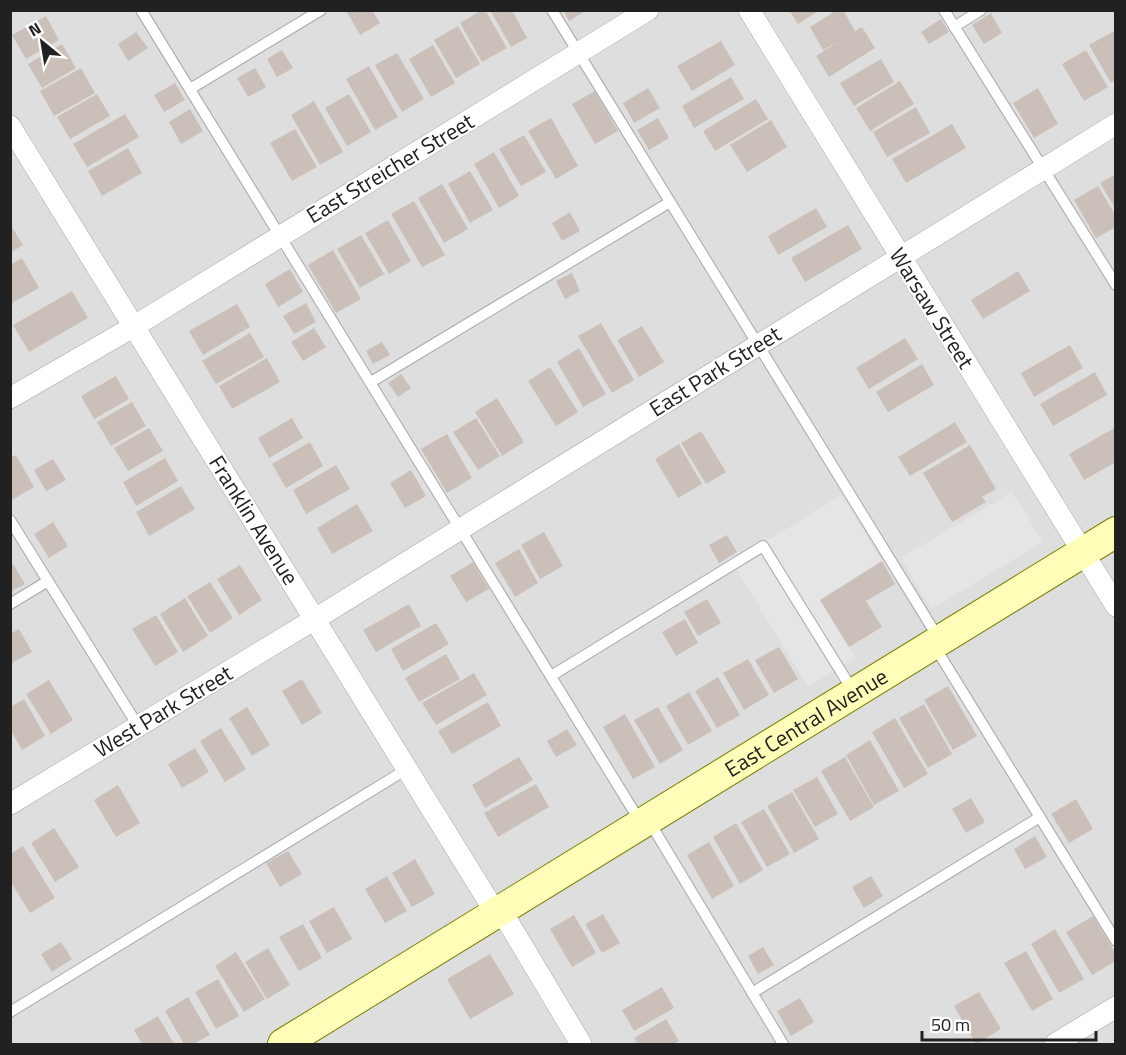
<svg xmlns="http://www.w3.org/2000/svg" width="1126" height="1055" viewBox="0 0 1126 1055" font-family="'Titillium Web',sans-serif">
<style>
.residential{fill:#dfdede}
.parking{fill:#e5e5e5}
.building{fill:#cac0b9}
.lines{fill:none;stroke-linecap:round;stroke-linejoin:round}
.lane-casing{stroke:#a8a8a8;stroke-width:12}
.street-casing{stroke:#a8a8a8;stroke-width:22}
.secondary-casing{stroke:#778000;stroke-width:32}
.lane{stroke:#fff;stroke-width:10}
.street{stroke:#fff;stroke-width:21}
.secondary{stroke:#fefeb9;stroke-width:30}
.labels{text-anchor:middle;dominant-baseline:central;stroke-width:4.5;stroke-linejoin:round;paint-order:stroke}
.street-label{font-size:22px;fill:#212121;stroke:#fff}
</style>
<rect width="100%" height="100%" fill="#f2eee7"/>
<path class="residential" d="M11,11h1104v1033h-1104z"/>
<path class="parking" d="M1012,492l31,50 -112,67 -30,-51z
M842,495l40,66 -62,39 35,58 -47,29 -76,-125z"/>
<path class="building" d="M349,10h23l8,13 -20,12 -13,-23z
M482,10h3l22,38 -25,14 -22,-39z
M490,10h22l15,28 -16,9z
M563,10h24l-18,11z
M789,10h31l-22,14z
M837,10h6l12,21 7,-4 13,21 -46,29 -13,-21 23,-15 -16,9 -13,-23z
M991,13l11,20 -18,11 -12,-19z
M46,16l13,24 -33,19 -14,-24z
M941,19l8,13 -20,12 -8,-12z
M458,26l22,38 -24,14 -22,-38z
M1114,31l2,49 -5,3 -22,-38z
M136,32l12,16 -20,13 -10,-17z
M721,41l14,24 -43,26 -15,-25z
M62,44l14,24 -34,20 -14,-24z
M433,45l22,38 -24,14 -22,-38z
M282,50l11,18 -16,9 -10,-18z
M1086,50l22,37 -24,14 -22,-37z
M397,53l27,46 -22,13 -27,-47z
M881,59l13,23 -40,24 -14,-23z
M369,66l29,51 -23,13 -29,-51z
M81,68l14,25 -41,23 -14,-25z
M255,68l11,19 -18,10 -11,-19z
M731,77l13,22 -50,29 -12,-22z
M900,81l14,23 -44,27 -14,-23z
M175,83l10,17 -21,12 -10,-17z
M648,88l12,20 -26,15 -11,-20z
M1038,88l20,36 -24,14 -21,-35z
M595,91l23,40 -23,13 -23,-40z
M97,94l13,22 -40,23 -13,-22z
M349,94l22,38 -24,14 -22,-38z
M756,99l12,20 -53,32 -12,-20z
M314,101l29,51 -23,13 -29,-50z
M916,107l14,26 -43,24 -14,-25z
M190,109l13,22 -22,13 -12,-22z
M125,114l14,23 -52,30 -14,-23z
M551,118l27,48 -22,13 -28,-48z
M658,118l11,20 -20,12 -12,-20z
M771,120l16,27 -40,25 -17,-27z
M952,124l14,24 -60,35 -14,-24z
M295,129l22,38 -25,14 -22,-38z
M524,135l22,37 -25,14 -22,-37z
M128,148l14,25 -40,23 -14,-25z
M494,152l25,44 -20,12 -25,-44z
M470,171l23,39 -23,13 -22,-39z
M1116,174v36l-16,-27z
M442,184l26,45 -24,14 -26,-45z
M1098,186l18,30v11l-20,11 -22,-38z
M414,201l31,54 -23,12 -31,-53z
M816,208l11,19 -49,28 -10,-19z
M570,212l10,19 -18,10 -10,-18z
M388,220l23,41 -22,13 -24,-41z
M10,224l13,21 -13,8z
M848,225l14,24 -57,33 -14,-24z
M361,235l23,39 -24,14 -23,-39z
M333,250l28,49 -25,14 -28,-48z
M22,258l17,30 -29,16v-39z
M290,269l13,23 -25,15 -13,-23z
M1018,271l12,20 -47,28 -12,-19z
M572,273l8,18 -15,8 -9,-18z
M72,291l16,27 -59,34 -16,-27z
M306,303l10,19 -22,12 -11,-18z
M237,304l13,23 -47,28 -14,-24z
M601,323l33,57 -22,13 -34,-57z
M642,326l22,36 -25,15 -22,-37z
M314,328l12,19 -23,14 -12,-19z
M250,333l14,24 -48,27 -14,-23z
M905,338l13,21 -49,30 -13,-21z
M382,342l8,13 -17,9 -7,-13z
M1070,345l13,23 -49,29 -13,-24z
M579,348l27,46 -23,13 -26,-45z
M267,358l13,24 -48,27 -13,-23z
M922,364l12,21 -46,27 -12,-20z
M550,367l28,45 -22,14 -28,-45z
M1095,372l12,23 -54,31 -13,-22z
M401,374l10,14 -13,9 -10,-14z
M116,376l13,23 -35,20 -13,-23z
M497,398l27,44 -22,14 -27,-44z
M132,402l14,24 -35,20 -14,-24z
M292,418l11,20 -34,20 -11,-20z
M476,418l24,38 -22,14 -25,-38z
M955,422l12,20 -57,34 -12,-19z
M1116,427v35l-32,18 -15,-26z
M149,428l14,23 -35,20 -14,-23z
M701,431l25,41 -20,12 -25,-41z
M447,434l25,44 -25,15 -26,-44z
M310,442l13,24 -37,22 -14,-24z
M679,444l23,40 -24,14 -23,-39z
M970,445l26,44 -14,8 4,5 -34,20 -29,-49z
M16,455l18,32 -22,13 -2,-42z
M165,458l13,23 -42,25 -13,-24z
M53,459l13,21 -20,11 -12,-21z
M336,465l14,24 -44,25 -13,-24z
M411,470l15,26 -21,12 -15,-25z
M181,486l14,23 -46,27 -13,-24z
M357,504l16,27 -41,23 -15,-26z
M53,522l15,24 -19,12 -15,-24z
M544,532l19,34 -23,13 -19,-34z
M727,535l10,17 -18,11 -10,-18z
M519,549l19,34 -23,14 -20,-34z
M882,561l13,23 -29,17 16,26 -33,20 -29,-47z
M473,562l16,27 -23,13 -16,-26z
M13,564l12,20 -15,8v-27z
M240,565l22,35 -23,15 -22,-36z
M210,582l23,36 -23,15 -23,-37z
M185,598l23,38 -25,16 -23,-38z
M707,599l14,24 -23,13 -14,-24z
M409,604l12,22 -45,26 -13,-22z
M156,615l22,37 -23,14 -23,-37z
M685,619l13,24 -22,13 -14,-24z
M436,623l13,21 -46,27 -12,-22z
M19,629l13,23 -22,12v-30z
M779,647l19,32 -24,14 -19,-33z
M446,654l14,25 -41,23 -14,-24z
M748,659l21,36 -25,15 -21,-37z
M474,673l13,22 -51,30 -14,-22z
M718,677l22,38 -23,13 -22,-37z
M302,679l20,34 -20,12 -20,-34z
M49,680l24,40 -22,14 -25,-40z
M948,686l29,50 -24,14 -29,-50z
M689,692l23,39 -24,14 -22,-39z
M24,699l21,37 -23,14 -12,-21v-22z
M488,702l13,24 -49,28 -14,-23z
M924,704l28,50 -24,14 -29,-50z
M247,707l23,38 -18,11 -23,-38z
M658,707l25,43 -23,14 -26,-44z
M625,714l30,53 -22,12 -30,-52z
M895,718l33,56 -24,14 -32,-56z
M221,728l25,41 -21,13 -25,-41z
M567,729l10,16 -21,12 -9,-16z
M870,740l29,51 -25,14 -28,-50z
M195,748l14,24 -27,16 -14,-24z
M519,757l14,23 -48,28 -13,-23z
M845,757l29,50 -24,14 -29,-50z
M817,777l21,37 -23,13 -22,-37z
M536,784l13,23 -51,30 -14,-24z
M118,785l22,38 -24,14 -22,-37z
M792,792l27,47 -25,14 -27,-47z
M971,798l14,24 -19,11 -14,-24z
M1076,799l17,30 -24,14 -18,-29z
M764,809l26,45 -23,13 -26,-45z
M736,823l27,47 -23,14 -27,-47z
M54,828l25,39 -24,15 -24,-39z
M1035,836l12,21 -22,12 -11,-20z
M709,842l25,44 -22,13 -25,-44z
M23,846l32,52 -25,15 -20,-32v-27z
M288,851l14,23 -22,13 -14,-24z
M415,859l20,35 -23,13 -20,-34z
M387,876l20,35 -22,12 -20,-34z
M871,876l12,20 -19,12 -12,-21z
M334,907l18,32 -25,14 -18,-32z
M603,914l17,29 -18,10 -17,-29z
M574,915l22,38 -24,14 -22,-38z
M1093,916l23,38v7l-24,14 -26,-43z
M303,924l19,34 -23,13 -20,-34z
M1055,929l29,50 -25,14 -28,-49z
M61,942l11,17 -20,13 -11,-18z
M763,947l11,18 -16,9 -10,-18z
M268,948l22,37 -23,14 -22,-37z
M1026,951l27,48 -21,12 -28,-48z
M236,952l29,47 -21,13 -29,-46z
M490,954l24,40 -44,25 -23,-40z
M218,979l21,37 -23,13 -21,-37z
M662,987l12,21 -40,23 -12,-21z
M979,992l22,37 -25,15 -22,-38z
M188,997l22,38 -17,9h-9l-19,-33z
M800,998l14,24 -23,14 -14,-25z
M158,1016l16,28h-32l-8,-14z
M666,1019l13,22 -6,3h-35l-4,-6z"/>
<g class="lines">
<defs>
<path id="lane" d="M141,10l500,813
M552,10l387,629
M944,10l172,275
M954,27l27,-17
M190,89l131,-79
M371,382l299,-180
M10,520l128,206
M10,604l38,-23
M935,647l181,294
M551,676l212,-130 90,145
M649,821l134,223
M752,993l288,-176
M10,1012l397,-243"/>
<path id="street" d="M749,10l367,596
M10,126l487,789
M10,398l123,-71 515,-317
M10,804l305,-185 801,-495
M502,912l79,132
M1055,1044l61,-37"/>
<g id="secondary">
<path id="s1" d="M283,1044l833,-512"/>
</g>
</defs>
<use href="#lane" class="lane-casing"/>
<use href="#street" class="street-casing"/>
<use href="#secondary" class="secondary-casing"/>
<use href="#lane" class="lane"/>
<use href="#street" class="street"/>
<use href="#secondary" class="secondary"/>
</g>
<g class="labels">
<g class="street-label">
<text transform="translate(390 168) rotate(-31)">East Streicher Street</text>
<text transform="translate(932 308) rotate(58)">Warsaw Street</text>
<text transform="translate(715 371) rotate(-32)">East Park Street</text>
<text transform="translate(254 520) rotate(58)">Franklin Avenue</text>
<text transform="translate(163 711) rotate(-31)">West Park Street</text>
<text stroke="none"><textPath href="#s1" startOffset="614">East Central Avenue</textPath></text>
</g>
</g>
<rect width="1126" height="1055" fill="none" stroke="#212121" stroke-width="24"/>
<g transform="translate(42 42) rotate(330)" stroke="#ffffff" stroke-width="4.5" paint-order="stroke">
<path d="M0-4.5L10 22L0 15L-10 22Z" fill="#212121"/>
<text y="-9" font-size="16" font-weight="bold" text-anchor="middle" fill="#212121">N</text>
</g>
<path d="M922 1031v9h174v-9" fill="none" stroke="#212121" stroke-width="3"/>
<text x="931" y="1031" font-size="18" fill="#212121" stroke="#ffffff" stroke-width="4.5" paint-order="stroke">50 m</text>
</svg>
